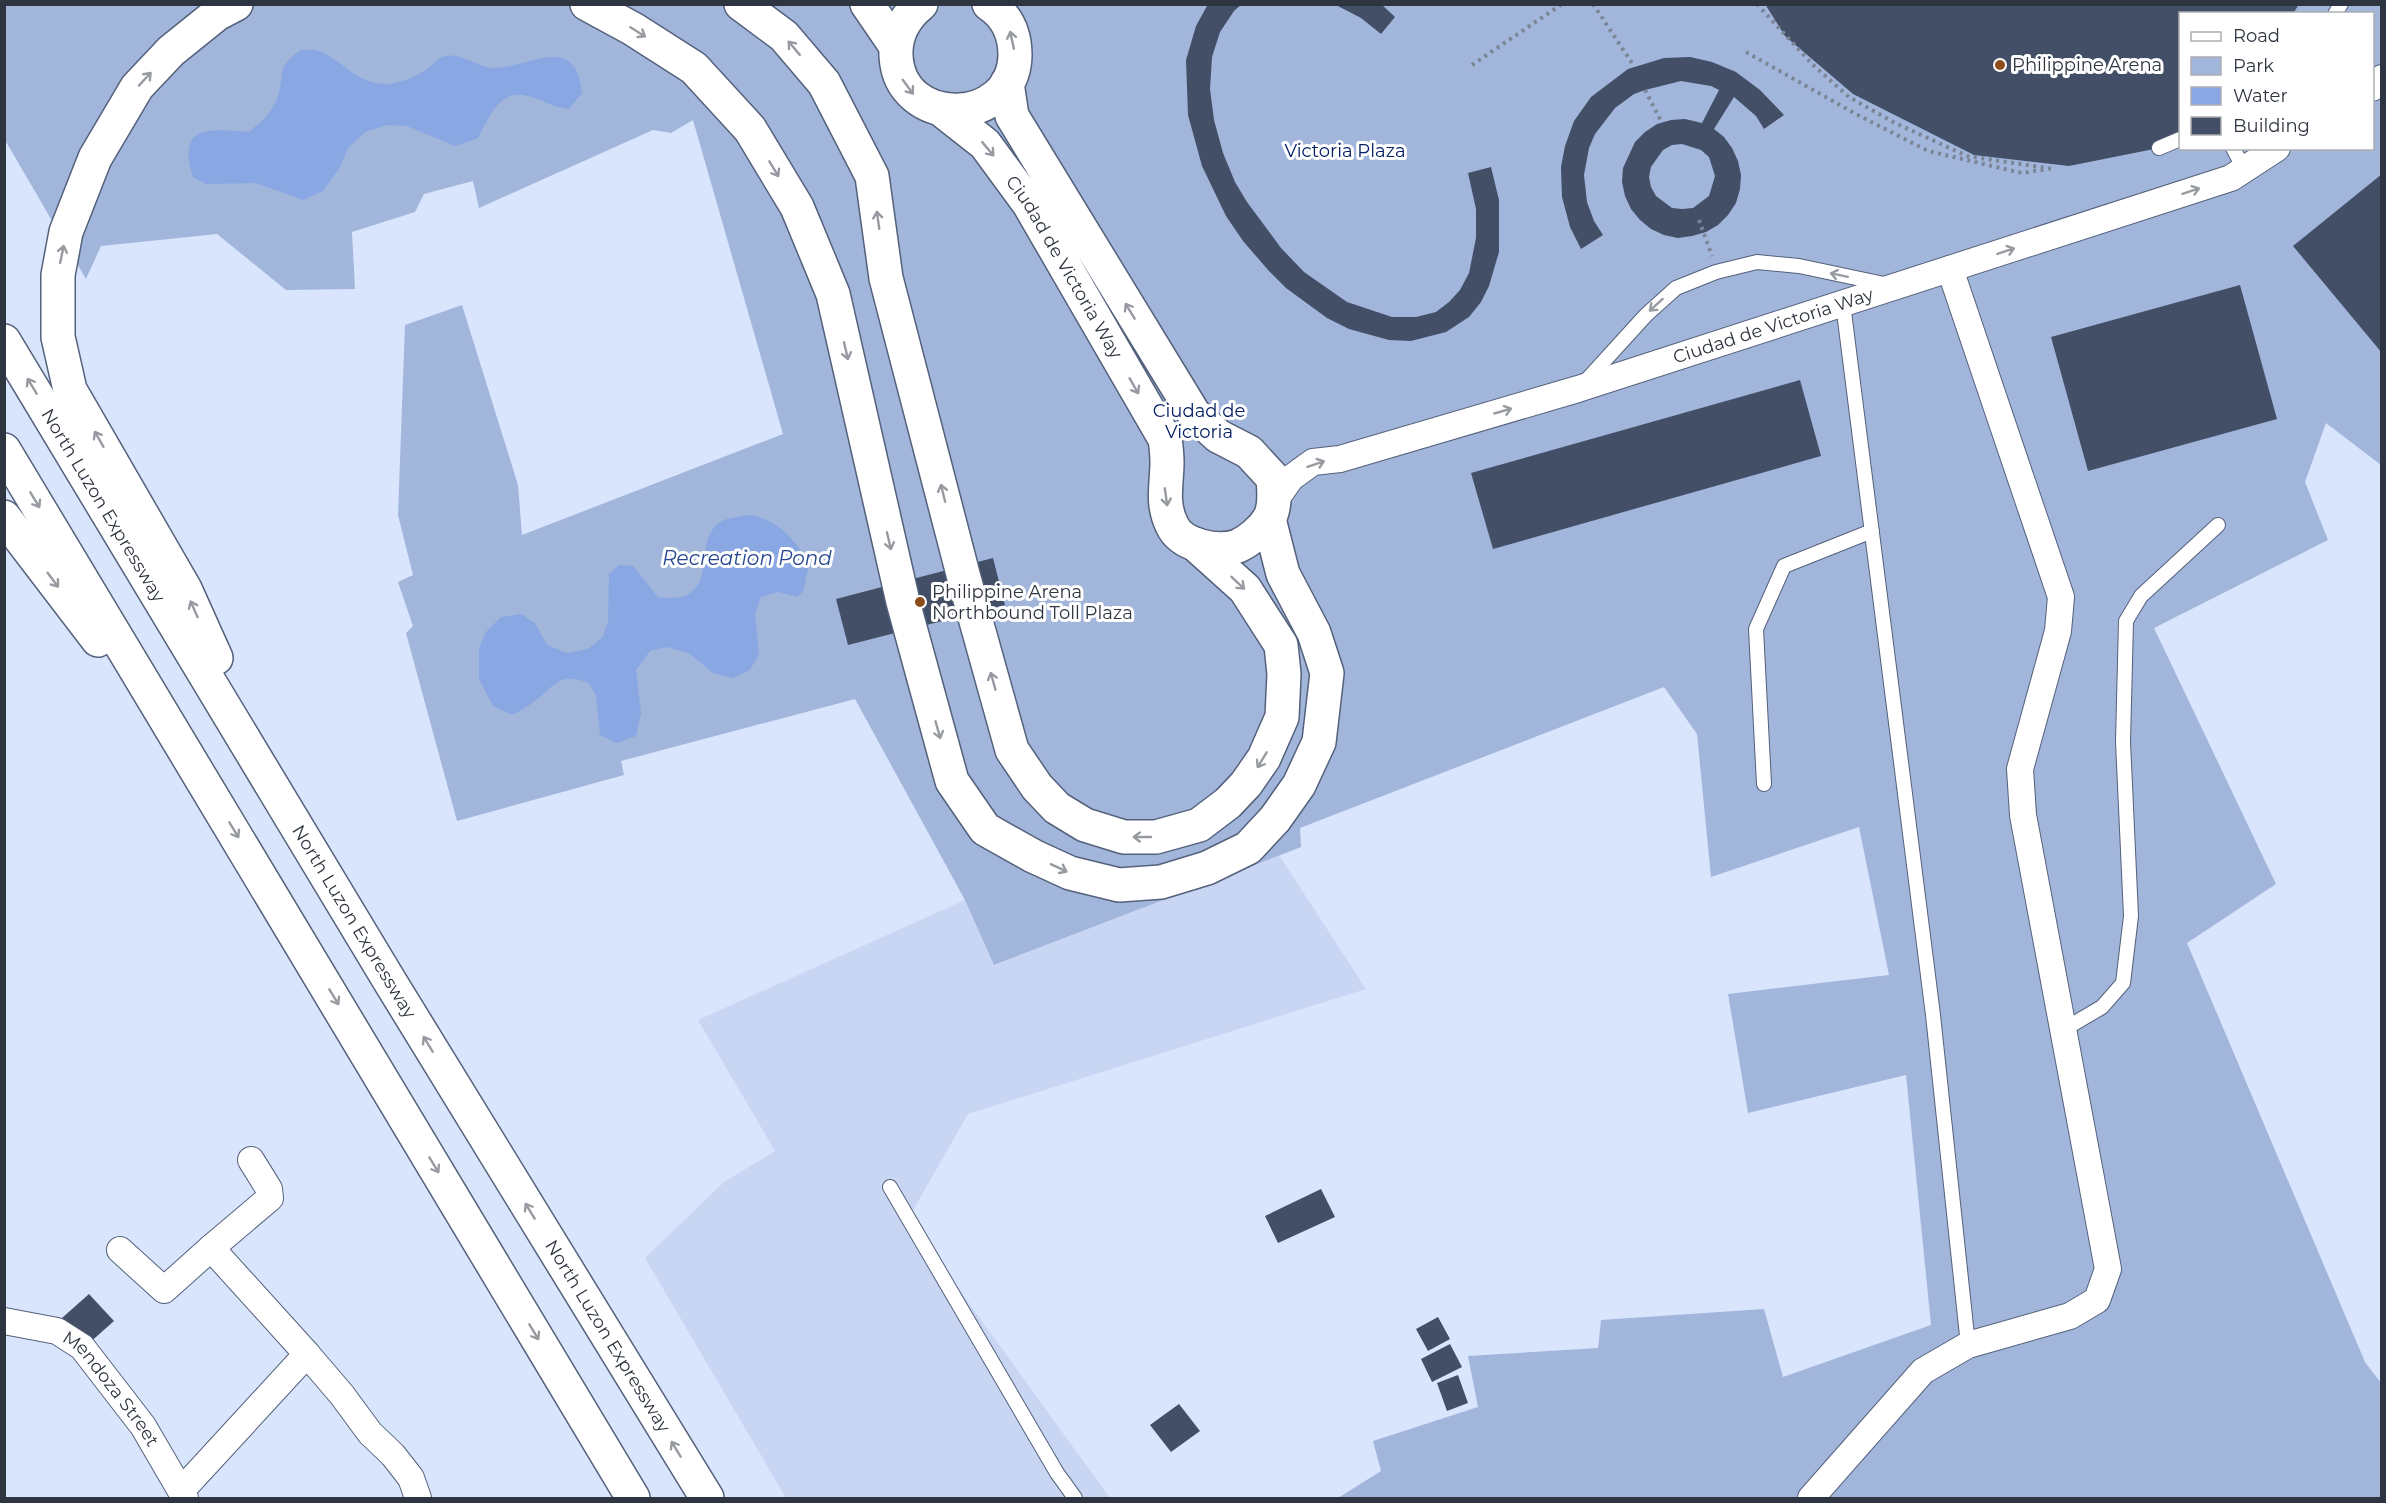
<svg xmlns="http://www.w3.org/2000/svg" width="2386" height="1503" viewBox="0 0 2386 1503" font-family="Montserrat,sans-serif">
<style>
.built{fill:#c8d6f3}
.green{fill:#a2b5db;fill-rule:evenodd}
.water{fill:#88a7e3}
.building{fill:#424f67;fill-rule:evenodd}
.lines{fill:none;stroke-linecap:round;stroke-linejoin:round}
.lane-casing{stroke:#54617b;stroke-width:16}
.street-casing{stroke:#54617b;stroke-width:28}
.secondary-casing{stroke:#54617b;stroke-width:36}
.highway-casing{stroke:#54617b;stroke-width:36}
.path{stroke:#7c8596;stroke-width:4;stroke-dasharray:3 4.5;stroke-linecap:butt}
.lane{stroke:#fff;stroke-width:14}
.street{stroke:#fff;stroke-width:26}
.secondary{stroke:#fff;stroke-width:33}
.highway{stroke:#fff;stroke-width:33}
.oneway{stroke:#979aa0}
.poi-dot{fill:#8e4c1a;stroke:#fff;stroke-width:2}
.labels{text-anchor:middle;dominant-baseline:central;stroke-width:6;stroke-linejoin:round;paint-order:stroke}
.poi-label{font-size:18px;fill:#2f3540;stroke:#fff;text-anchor:start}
.park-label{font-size:18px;fill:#052165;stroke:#fff}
.street-label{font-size:18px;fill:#2f3540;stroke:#fff}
.water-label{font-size:20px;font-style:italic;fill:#26478f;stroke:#fff}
</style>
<rect width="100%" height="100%" fill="#d9e5fd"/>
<path class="built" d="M1279,855l87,134 -398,125 -60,105 202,279h-324l-141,-240 79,-76 51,-31 -77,-131 267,-120 30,65z"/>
<path class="green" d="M4,5h2377v460l-55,-42 -21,59 23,58 -174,88 122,256 -89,59 178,419 16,21v115h-1043l43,-27 -8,-30 105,-34 -10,-51 130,-8 3,-28 163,-11 19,68 148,-52 -25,-250 -158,38 -20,-119 161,-19 -30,-148 -148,50 -14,-143 -33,-47 -364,141 1,19 -307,118 -29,-65 -110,-201 -234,62 3,14 -167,46 -51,-188 7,-7 -15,-44 15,-7 -15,-60 7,-190 57,-20 56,180 4,50 261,-101 -90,-314 -22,13 -18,-3 -174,78 -6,-27 -49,13 -9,18 -63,20 3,57 -69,1 -69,-56 -116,12 -15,33 -81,-139zM2180,14h192v134h-192z"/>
<path class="water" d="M301,50c5,0 13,-1 18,1 24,9 35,31 64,33 14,1 32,-7 43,-14 5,-4 9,-9 14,-12 19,-9 35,9 53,10 35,1 83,-38 89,25l-13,16c-16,-2 -20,-6 -35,-11 -33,-13 -43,16 -56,40l-23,8 -48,-20 -20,-1 -22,7 -17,16 -9,21 -16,22 -20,9 -47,-17 -50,1 -13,-7c-17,-54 18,-48 56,-45 12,-10 22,-18 28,-33 9,-24 -3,-31 24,-49z
M751,515c32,7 41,25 60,48l-5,13 -2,14 -7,7 -19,-5 -17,5 -6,17 4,40 -9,16 -18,8 -19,-5 -23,-19 -23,-7 -17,4 -14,19 5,43 -5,23 -19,7 -17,-8 -4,-39 -7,-13c-33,-12 -33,4 -57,20 -6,5 -13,8 -20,12l-19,-9 -14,-27v-31l7,-16 15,-15 20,-3 14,9 12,22 20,8 21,-4 15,-12 5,-16 1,-47 10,-9 14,1 25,31c24,3 39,0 45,-27 4,-15 0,-28 10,-41 8,-12 25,-12 38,-14z"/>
<path class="building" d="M1208,4h34l-8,7 -14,21 -8,25 -2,32 4,31 9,33 12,29 12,20 34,46 23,24 43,30 45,15h24l20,-5 13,-10 11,-12 9,-17 7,-35v-29l-8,-36 23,-6 8,33v52l-10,34 -8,16 -12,15 -23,15 -35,9 -22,-1 -40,-11 -22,-11 -41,-30 -17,-17 -26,-30 -17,-25 -24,-50 -14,-51 -2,-55 10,-34z
M1334,4h47l14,13 -14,17 -20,-16z
M1765,4h534l-6,10h-113v121l-21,13 -90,18 -95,-11 -121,-61 -68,-58z
M1690,57l22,5 24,10 24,18 24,25 -20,14 -8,-13 -22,-19 -20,32 10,8 8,11 6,13 3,14 -1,14 -4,14 -8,12 -10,10 -12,7 -14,4 -14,2 -14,-3 -13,-6 -11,-9 -9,-11 -6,-13 -3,-14 1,-14 12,-26 10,-10 12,-8 14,-4 14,-1 17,4 17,-33 -8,-4 -30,-5 -36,9 -11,4 -19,14 -20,26 -6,14 -5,27 3,27 7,19 9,14 -22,14 -11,-22 -8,-30 -1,-30 4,-21 9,-25 17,-24 37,-28 36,-11zM1682,144l19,6 8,7 6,19 -6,20 -16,12 -11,1 -10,-1 -16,-12 -5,-9 -2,-10 2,-10 12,-17 9,-5z
M2382,174v179l-89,-107z
M2240,285l37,134 -189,52 -37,-134z
M1800,380l21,76 -328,93 -22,-76z
M993,558l12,47 -157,40 -12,-46z
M1321,1189l14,28 -57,26 -13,-27z
M89,1294l25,27 -27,24 -25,-27z
M1438,1317l12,22 -22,12 -12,-22z
M1450,1344l12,23 -30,15 -11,-23z
M1458,1375l10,28 -21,8 -10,-28z
M1179,1404l21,27 -29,21 -21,-27z"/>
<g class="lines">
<defs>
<path id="lane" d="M2335,14l6,-10
M2159,148l21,-9
M2233,148l11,21
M1843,304l90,711 35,330
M1585,382l61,-67 30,-27 40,-16 41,-10 42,4 90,19
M1764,784l-8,-155 28,-63 88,-35
M2063,1030l39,-23 21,-24 8,-67 -8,-174 3,-121 15,-25 77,-71
M890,1187l167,286 18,25"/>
<g id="street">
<path d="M2372,88l10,-10"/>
<path id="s1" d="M1274,502l17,-24 22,-16 27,-3 238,-70 653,-211 46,-30"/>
<path d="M211,1248l59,-50 -1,-9 -18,-29"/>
<path d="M120,1250l44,40 47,-42 96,106"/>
<path id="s2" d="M4,1321l53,10 25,16 61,79 42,72"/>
<path d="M181,1491l126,-137 35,41 28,38 23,22 18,23 7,20"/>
<path d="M1811,1498l112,-127 45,-26 102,-29 27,-16 11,-31 -85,-454 -3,-46 38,-138 3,-34 -111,-328"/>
</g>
<g id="secondary">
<path d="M867,4l28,41"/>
<path d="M921,4c-16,13 -26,31 -25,52 4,74 118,71 119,-1 0,-21 -8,-39 -26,-51"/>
<path id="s3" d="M943,111l42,33 44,60 136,235c1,7 2,15 2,23 0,22 -6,41 5,63 9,21 46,28 66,21 11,-5 24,-16 31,-27 7,-12 5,-28 4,-41l-24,-26 -31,-16 -24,-22 -182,-298 -5,-33"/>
</g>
<g id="highway">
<path d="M587,4l46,25 61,39 56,61 47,78 36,87 70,308 49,179 33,48 48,27 37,17 49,12 42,-3 46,-14 41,-20 27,-29 24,-34 20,-43 8,-69 -13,-40 -31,-59 -14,-55"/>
<path d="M741,4l43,32 40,47 48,93 14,102 78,300 48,172 25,37 20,21 28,17 39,12h32l43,-12 29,-22 18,-19 18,-26 18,-41 2,-43 -3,-29 -36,-56 -50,-45"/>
<path id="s4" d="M4,341l385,639 318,518"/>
<path d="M4,450l629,1048"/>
<path d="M4,517l94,123"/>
<path d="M216,658l-31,-69 -115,-199 -12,-53v-62l8,-43 29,-74 42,-71 34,-36 46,-37 19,-10"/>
</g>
</defs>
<use href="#lane" class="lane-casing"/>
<use href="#street" class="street-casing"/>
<use href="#secondary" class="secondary-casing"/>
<use href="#highway" class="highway-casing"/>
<path class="path" d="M1593,4l41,62
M1757,4l55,60 37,33 44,25 74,34 86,13
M1746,52l108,61 74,38 94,22 26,-4
M1472,65l90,-61
M1645,90l17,33
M1699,220l13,36"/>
<use href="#lane" class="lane"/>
<use href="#street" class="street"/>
<use href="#secondary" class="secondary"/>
<use href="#highway" class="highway"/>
</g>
<defs><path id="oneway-shaft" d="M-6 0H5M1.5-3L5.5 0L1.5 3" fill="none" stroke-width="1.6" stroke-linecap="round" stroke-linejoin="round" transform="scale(1.5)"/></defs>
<g class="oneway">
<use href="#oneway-shaft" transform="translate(638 32) rotate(32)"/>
<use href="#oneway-shaft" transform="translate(1012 40) rotate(-102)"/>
<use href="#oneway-shaft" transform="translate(794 48) rotate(-130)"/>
<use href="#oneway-shaft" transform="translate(145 79) rotate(-47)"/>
<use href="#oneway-shaft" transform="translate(908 87) rotate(54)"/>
<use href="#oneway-shaft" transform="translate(988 149) rotate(50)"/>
<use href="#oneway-shaft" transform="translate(774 169) rotate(59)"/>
<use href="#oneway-shaft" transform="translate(2191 191) rotate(-18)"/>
<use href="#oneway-shaft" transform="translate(878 220) rotate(-98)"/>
<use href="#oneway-shaft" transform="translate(2006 251) rotate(-18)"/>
<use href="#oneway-shaft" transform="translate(62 254) rotate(-78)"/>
<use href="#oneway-shaft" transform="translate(1839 275) rotate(-168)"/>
<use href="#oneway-shaft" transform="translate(1656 305) rotate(138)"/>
<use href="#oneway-shaft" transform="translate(1130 311) rotate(-121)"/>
<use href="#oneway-shaft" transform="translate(846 351) rotate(77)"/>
<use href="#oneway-shaft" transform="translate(32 386) rotate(-121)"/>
<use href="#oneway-shaft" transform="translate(1134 386) rotate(60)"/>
<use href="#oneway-shaft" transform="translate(1503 411) rotate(-16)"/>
<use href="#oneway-shaft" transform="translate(99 439) rotate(-120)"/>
<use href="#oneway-shaft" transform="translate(1316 464) rotate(-19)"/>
<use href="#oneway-shaft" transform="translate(943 493) rotate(-104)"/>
<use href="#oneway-shaft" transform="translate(1166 497) rotate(82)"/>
<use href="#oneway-shaft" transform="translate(35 500) rotate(59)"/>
<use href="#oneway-shaft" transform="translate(889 541) rotate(77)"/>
<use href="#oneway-shaft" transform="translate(53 580) rotate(53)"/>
<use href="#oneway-shaft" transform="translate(1238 583) rotate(43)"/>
<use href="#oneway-shaft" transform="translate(194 609) rotate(-114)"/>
<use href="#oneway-shaft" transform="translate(993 681) rotate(-106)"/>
<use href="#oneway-shaft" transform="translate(938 730) rotate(74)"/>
<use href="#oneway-shaft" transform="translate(1262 760) rotate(121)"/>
<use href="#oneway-shaft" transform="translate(234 830) rotate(59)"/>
<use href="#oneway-shaft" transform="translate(1142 837) rotate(-180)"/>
<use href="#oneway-shaft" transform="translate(1059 868) rotate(25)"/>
<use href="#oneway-shaft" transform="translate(334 997) rotate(59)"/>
<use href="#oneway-shaft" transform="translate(428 1044) rotate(-121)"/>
<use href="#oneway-shaft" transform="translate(434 1165) rotate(59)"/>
<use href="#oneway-shaft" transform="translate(530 1211) rotate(-121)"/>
<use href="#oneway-shaft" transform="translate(534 1332) rotate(59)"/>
<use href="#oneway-shaft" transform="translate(676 1449) rotate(-121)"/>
</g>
<g class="poi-dot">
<circle cx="2000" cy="65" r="6"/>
<circle cx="920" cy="602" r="6"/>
</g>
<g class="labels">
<g class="poi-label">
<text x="2012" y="65">Philippine Arena</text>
<text x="932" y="592">Philippine Arena<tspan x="932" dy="21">Northbound Toll Plaza</tspan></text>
</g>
<g class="park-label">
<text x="1345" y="151">Victoria Plaza</text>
<text x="1199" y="411">Ciudad de<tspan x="1199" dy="21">Victoria</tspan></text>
</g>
<g class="street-label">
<text stroke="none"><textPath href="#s3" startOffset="200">Ciudad de Victoria Way</textPath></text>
<text stroke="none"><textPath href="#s1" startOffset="537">Ciudad de Victoria Way</textPath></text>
<text stroke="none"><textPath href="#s4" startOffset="192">North Luzon Expressway</textPath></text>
<text stroke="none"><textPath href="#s4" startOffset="678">North Luzon Expressway</textPath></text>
<text stroke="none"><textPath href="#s4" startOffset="1164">North Luzon Expressway</textPath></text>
<text stroke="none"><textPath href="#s2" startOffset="134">Mendoza Street</textPath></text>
</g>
<g class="water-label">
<text x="747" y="558">Recreation Pond</text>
</g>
</g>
<rect width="2386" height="1503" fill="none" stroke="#2f3540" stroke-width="12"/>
<rect x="2179" y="12" width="195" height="138" fill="#ffffff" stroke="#acaeb3" stroke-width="1.5"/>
<rect x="2191" y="32" width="30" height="9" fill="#ffffff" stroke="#acaeb3" stroke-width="1.5"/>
<text x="2233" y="42" font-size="18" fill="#2f3540">Road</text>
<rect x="2191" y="57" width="30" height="18" fill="#a2b5db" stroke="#acaeb3" stroke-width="1.5"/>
<text x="2233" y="72" font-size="18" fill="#2f3540">Park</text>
<rect x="2191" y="87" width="30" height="18" fill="#88a7e3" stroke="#acaeb3" stroke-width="1.5"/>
<text x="2233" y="102" font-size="18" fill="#2f3540">Water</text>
<rect x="2191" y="117" width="30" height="18" fill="#424f67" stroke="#acaeb3" stroke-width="1.5"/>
<text x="2233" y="132" font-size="18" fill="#2f3540">Building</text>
</svg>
